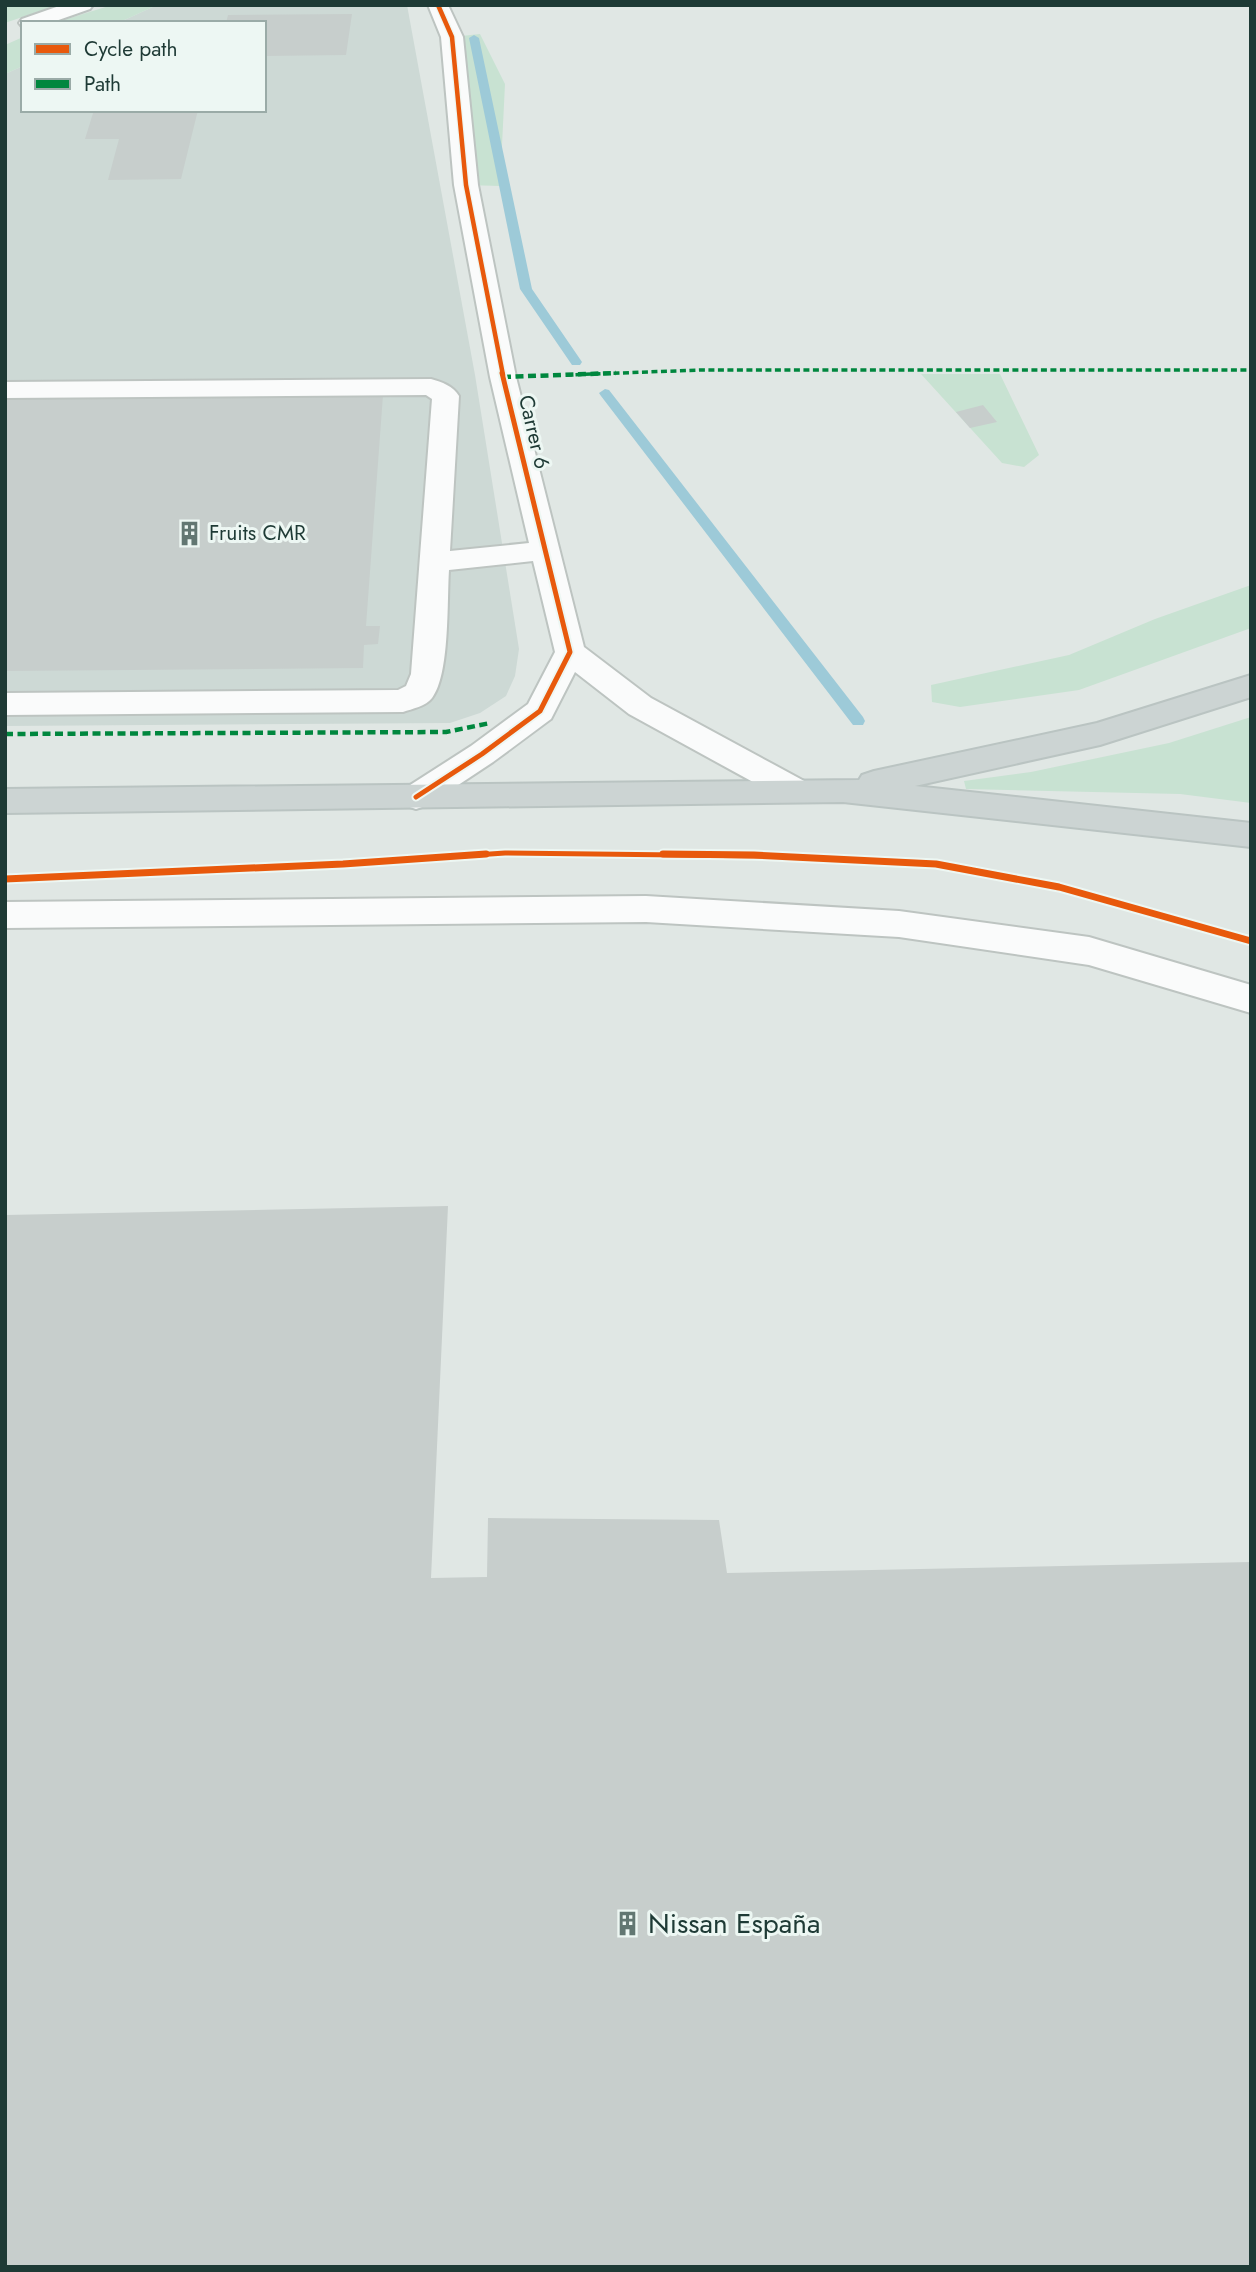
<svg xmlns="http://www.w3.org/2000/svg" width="1256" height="2272" viewBox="0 0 1256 2272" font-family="Jost,sans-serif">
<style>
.built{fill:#cdd9d5}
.green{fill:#c8e2d2}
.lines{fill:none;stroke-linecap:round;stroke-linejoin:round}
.stream{fill:#9dcad8;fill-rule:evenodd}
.building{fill:#c7cecc}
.minor-casing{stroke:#bdc4c1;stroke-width:4}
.major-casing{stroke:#bac4c2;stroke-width:4}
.minor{fill:#fafbfb;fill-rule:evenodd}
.major{fill:#ccd4d3;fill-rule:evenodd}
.quiet-far1{stroke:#00873e;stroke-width:3.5;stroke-dasharray:6 3.5;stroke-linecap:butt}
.quiet{stroke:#00873e;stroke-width:4.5;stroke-dasharray:8 4.5;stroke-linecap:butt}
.cycleway-far2-casing{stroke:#edf7f3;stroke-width:7}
.cycleway-far1-casing{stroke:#edf7f3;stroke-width:9}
.cycleway-casing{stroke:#edf7f3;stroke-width:11}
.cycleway-far2{stroke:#e8590c;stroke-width:4.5}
.cycleway-far1{stroke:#e8590c;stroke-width:5}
.cycleway{stroke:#e8590c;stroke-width:7}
.labels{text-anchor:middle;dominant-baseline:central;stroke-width:6;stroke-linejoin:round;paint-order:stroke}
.far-street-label{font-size:21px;fill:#1e3a35;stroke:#edf7f3}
.far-poi-label{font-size:21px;fill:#1e3a35;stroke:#edf7f3;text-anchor:start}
.near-poi-label{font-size:28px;fill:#1e3a35;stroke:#edf7f3;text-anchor:start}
</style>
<rect width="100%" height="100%" fill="#e0e7e4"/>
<path class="built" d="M157,5h250l68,370 44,274 -4,27 -9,20 -26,17 -30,10 -445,3v-652l18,-8v44h241v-87h-146z"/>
<path class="green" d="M5,5h52l-52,18z
M112,5h45l-39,18h-64z
M480,34l25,50 -5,102 -34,-1 -14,-148z
M23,37v29l-18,8v-29z
M921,374h79l39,81 -15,12 -22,-4z
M1251,585v43l-172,62 -119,17 -28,-5 -1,-17 138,-30 86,-36z
M1251,717v86l-71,-9 -214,-5 -2,-8 67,-9 138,-29z"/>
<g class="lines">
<path class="stream" d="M474,35l5,3 53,251 50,73 -2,3h-8l-52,-76 -51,-251z
M605,389l4,1 254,327 2,4 -2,4h-10l-252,-329 -2,-3z"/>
</g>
<path class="building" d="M352,14l-6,41 -82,1v-33h-38l2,-8z
M94,110h104l-17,69 -73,1 11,-41h-34z
M383,395l-17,231h14l-2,18 -14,1 -1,23 -358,3v-274z
M983,405l14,17 -27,6 -14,-16z
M448,1206l-17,372 56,-1 1,-59 231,2 8,53 524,-11v705h-1246v-1052z"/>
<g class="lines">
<defs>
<path id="minor" d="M62,5h31l-3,4 -40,14h-27v5l-4,-5 3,-4z
M428,5h20l15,32 15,148 38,192 68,270 67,51 155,84 5,8 -5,8 -12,4 -12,-4 -153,-84 -54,-42 -24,47 -58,43 -65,43 -12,4 -12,-4 -5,-8 5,-8 67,-43 57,-42 27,-52 -22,-91 -84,9c-2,31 1,105 -17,128 -6,8 -20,11 -29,14l-398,3v-22l393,-3 8,-4 5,-12 21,-275 -6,-4 -421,3v-16l426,-3c11,3 22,7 28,17l-9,155 79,-8 -39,-166 -36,-192 -13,-148z
M646,896l253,15 190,26 162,48v28l-162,-48 -190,-28 -253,-15 -641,6v-26z"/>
<path id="major" d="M1251,675v22l-151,48 -185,41 336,37v24l-408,-45 -838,11v-24l854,-9 3,-5 12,-4 223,-48z"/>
</defs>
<use href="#minor" class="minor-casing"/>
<use href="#major" class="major-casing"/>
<use href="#minor" class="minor"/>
<use href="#major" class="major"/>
<path class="quiet-far1" d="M566,375l135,-5h550"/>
<path class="quiet" d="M503,377l113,-4
M5,734l441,-2 44,-9"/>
<defs>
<path id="cycleway-far2" d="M438,5l14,32 14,148 37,190"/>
<path id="cycleway-far1" d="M416,797l66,-43 58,-43 30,-59 -68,-279
M461,856l44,-3 270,3"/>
<path id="cycleway" d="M663,854l91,1 182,9 123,23 192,54
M5,879l338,-15 143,-10"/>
</defs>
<use href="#cycleway-far2" class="cycleway-far2-casing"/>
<use href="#cycleway-far1" class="cycleway-far1-casing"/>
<use href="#cycleway" class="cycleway-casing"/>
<use href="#cycleway-far2" class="cycleway-far2"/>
<use href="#cycleway-far1" class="cycleway-far1"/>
<use href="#cycleway" class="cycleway"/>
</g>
<defs>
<symbol id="building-bare" viewBox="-9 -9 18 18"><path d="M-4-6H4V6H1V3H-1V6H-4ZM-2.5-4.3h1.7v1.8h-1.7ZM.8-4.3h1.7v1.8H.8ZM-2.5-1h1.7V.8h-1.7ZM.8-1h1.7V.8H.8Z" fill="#627772" stroke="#edf7f3" stroke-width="2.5" paint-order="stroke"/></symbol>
</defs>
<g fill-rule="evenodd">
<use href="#building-bare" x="172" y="516" width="35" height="35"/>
<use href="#building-bare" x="610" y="1906" width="35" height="35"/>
</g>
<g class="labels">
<g class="far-street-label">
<text transform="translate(534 432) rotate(77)">Carrer 6</text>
</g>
<g class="far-poi-label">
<text x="209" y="533">Fruits CMR</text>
</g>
<g class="near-poi-label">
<text x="648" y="1923">Nissan España</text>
</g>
</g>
<rect width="1256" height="2272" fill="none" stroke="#1e3a35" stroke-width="14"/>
<rect x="21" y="21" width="245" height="91" fill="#edf7f3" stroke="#9aaba7" stroke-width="2"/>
<rect x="35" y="44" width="35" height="10" fill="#e8590c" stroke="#9aaba7" stroke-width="2"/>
<text x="84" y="56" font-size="21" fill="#1e3a35">Cycle path</text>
<rect x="35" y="79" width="35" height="10" fill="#00873e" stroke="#9aaba7" stroke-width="2"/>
<text x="84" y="91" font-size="21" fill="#1e3a35">Path</text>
</svg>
